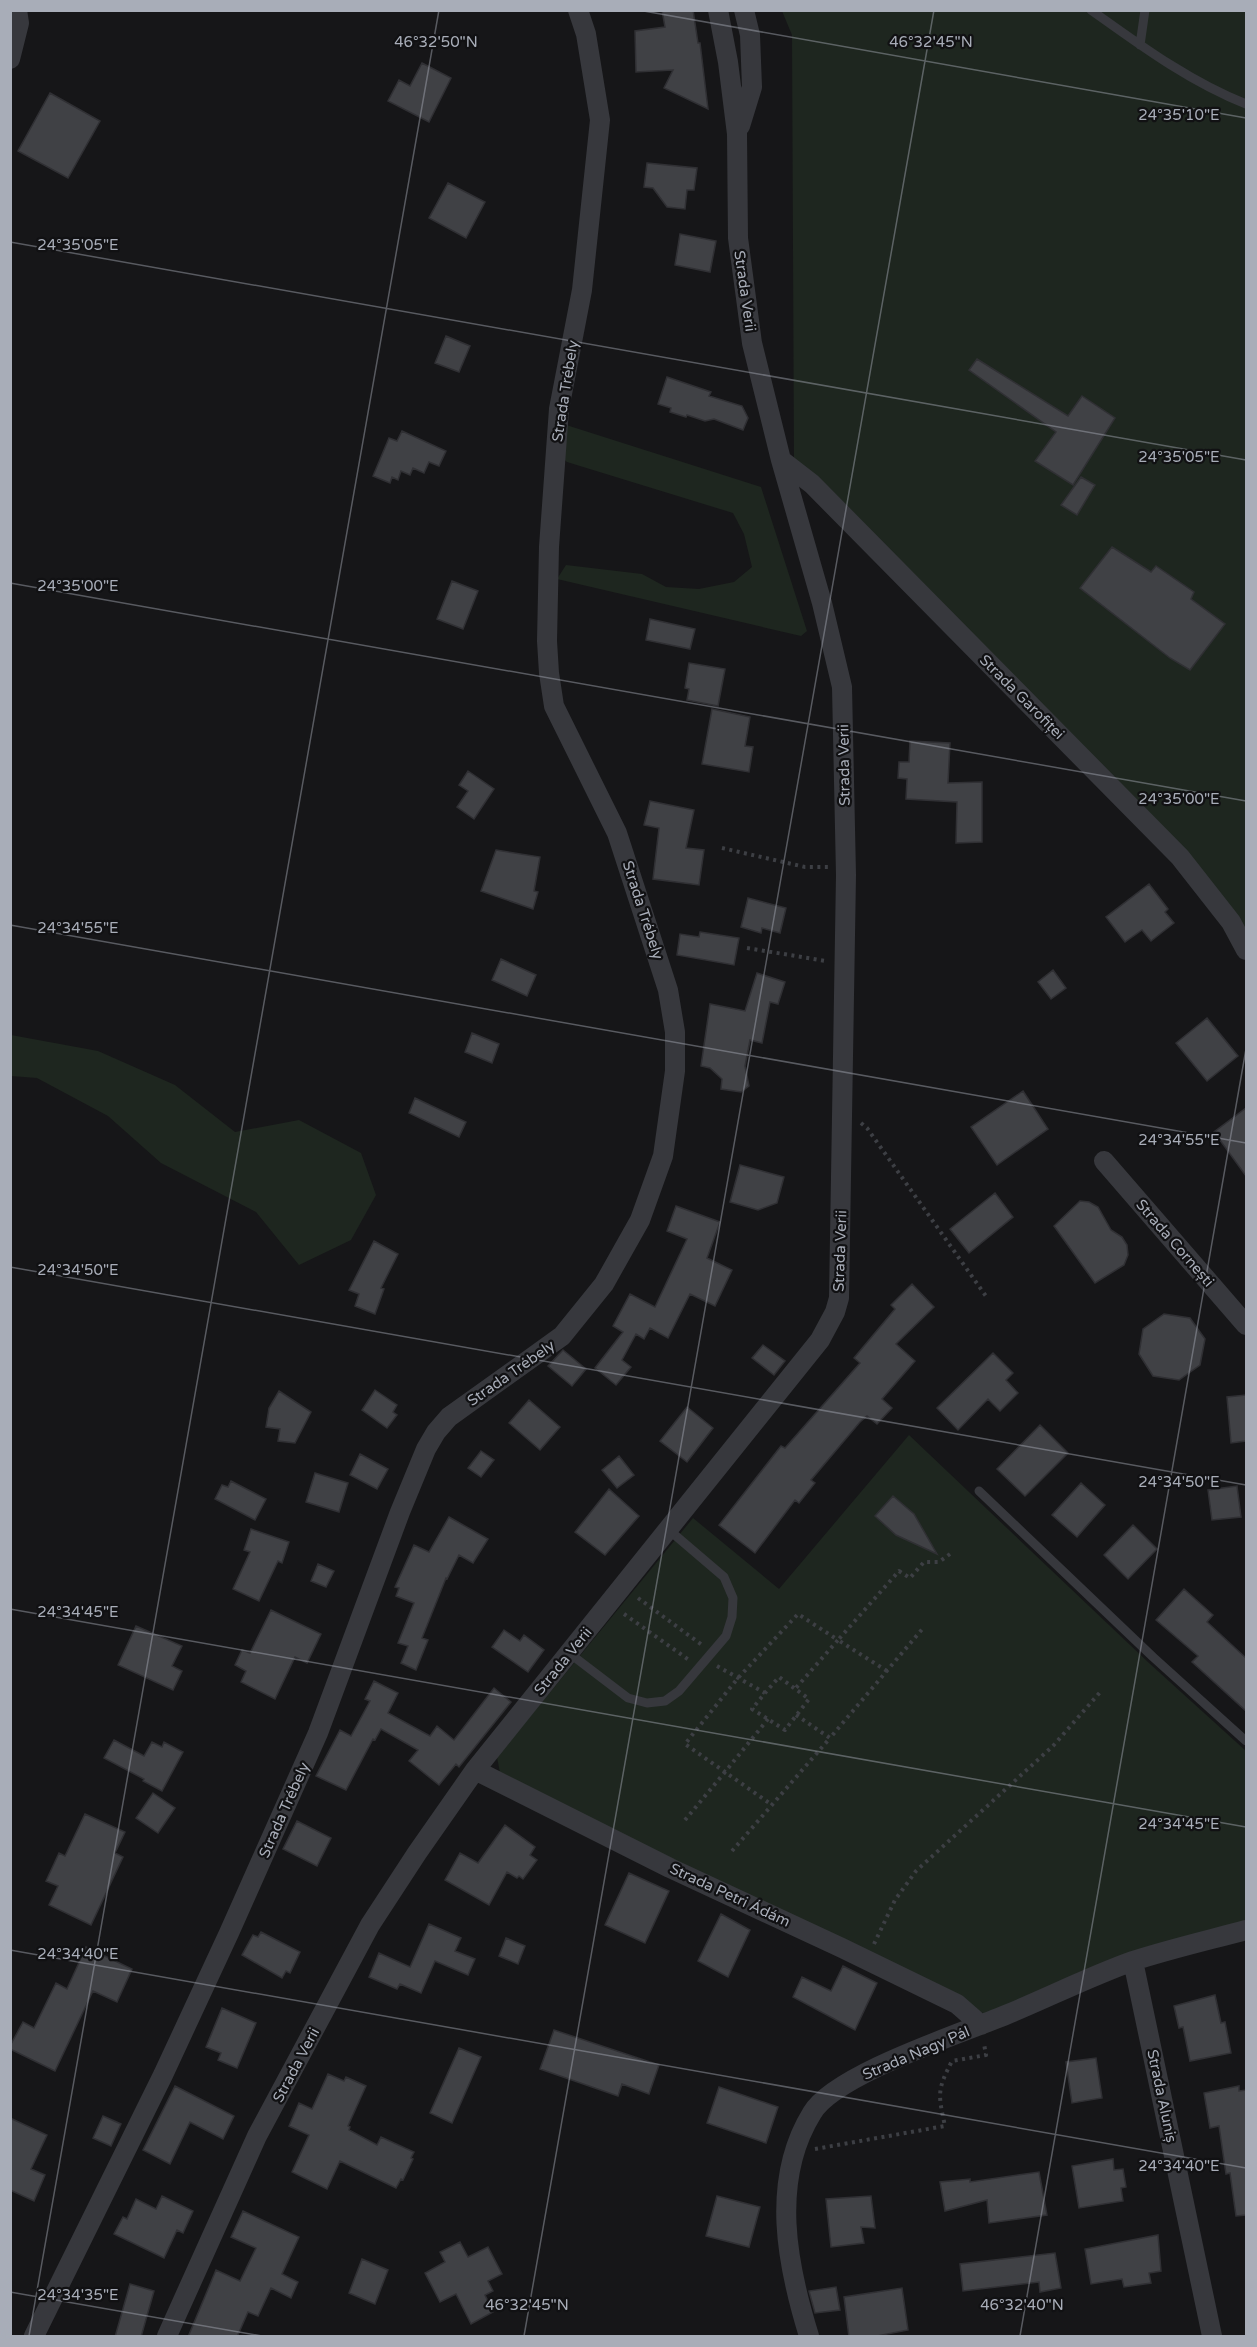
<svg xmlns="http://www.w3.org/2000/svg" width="1257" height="2347" viewBox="0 0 1257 2347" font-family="'Varela Round',sans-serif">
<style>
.green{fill:#1e261f}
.building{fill:#404145;stroke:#303034;stroke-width:1.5}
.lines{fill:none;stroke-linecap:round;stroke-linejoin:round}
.path{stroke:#3d3f44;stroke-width:4;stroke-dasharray:3 4.5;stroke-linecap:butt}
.lane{stroke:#37383d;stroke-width:9}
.street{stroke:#37383d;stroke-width:20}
.ticks{fill:none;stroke:#a8adb8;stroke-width:1.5;stroke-opacity:0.45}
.labels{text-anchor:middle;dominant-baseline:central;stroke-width:4.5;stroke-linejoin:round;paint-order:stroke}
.street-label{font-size:15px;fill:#a8adb8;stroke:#111113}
.ticks-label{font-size:15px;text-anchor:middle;fill:#a8adb8;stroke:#111113;stroke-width:4.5;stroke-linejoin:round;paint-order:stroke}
</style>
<rect width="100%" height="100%" fill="#161618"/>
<path class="green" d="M782,11h464v919l-452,-467 -2,-428z
M560,423l201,64 46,144 -6,5 -244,-57 9,-14 76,9 24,13 33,2 35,-7 18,-15 -8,-33 -11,-21 -166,-51 -8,-7z
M11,1035l87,16 77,34 60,47 64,-12 62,33 15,42 -25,45 -52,25 -43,-53 -95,-49 -53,-47 -71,-38 -26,-2z
M909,1435l240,228 97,88v170l-261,93 -485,-241 -3,-16 196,-239 86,71z"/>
<path class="building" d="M662,10h31l5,33h2l8,66 -44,-21 9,-18 -37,2 -1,-41 30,-4z
M422,63l29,15 -22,44 -41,-21 11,-21 11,6z
M50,93l50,28 -32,57 -50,-27z
M647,163l50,5 -3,22h-7l-2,19 -18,-2 -14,-19 -9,-1z
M448,183l37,19 -19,36 -37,-20z
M680,234l36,7 -6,31 -35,-7z
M446,336l24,10 -11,26 -24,-9z
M977,359l91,57 14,-20 33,22 -42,67 -38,-24 21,-29 -87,-62z
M667,377l44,15 -2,4 33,10 6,12 -5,12 -29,-11 -9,2 -18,-6 -1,2 -16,-5 1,-4 -13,-4z
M402,431l44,20 -7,15 -10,-4 -5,11 -11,-5 -3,7 -9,-4 -3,9 -6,-3 -2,6 -17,-7 16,-38 8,3z
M1081,477l14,8 -18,30 -16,-10z
M1112,547l39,25 5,-6 38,26 -3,7 34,25 -35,46 -20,-12 -90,-70z
M452,581l26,10 -15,38 -26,-10z
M650,619l45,10 -5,20 -44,-9z
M689,663l36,6 -7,37 -31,-6 2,-11 -4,-1z
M712,709l38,8 -5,29 8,1 -4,25 -47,-8z
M910,741l40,2 -2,40 34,-1v60l-26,1 1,-41 -51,-3 1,-20 -9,-1 1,-16h10z
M468,771l26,18 -20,30 -17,-12 11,-16 -9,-6z
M650,801l44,9 -8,38 18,2 -5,35 -46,-6 6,-51 -15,-3z
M496,850l44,7 -6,34 4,1 -5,17 -52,-18z
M1149,884l19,25 -3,3 9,11 -23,18 -9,-11 -17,12 -19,-25z
M748,898l38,10 -6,25 -18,-5 -1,5 -20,-6z
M700,932l39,6 -5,27 -57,-10 3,-21 19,3z
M501,959l35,16 -9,21 -35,-16z
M1053,970l13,18 -15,11 -13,-17z
M757,973l28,9 -7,22 -8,-2 -8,41 -12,-3 -5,26 4,20 -8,6 -20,-3 1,-10 -12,-11 -9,-2 9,-62 35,7z
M1207,1018l31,38 -31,25 -31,-38z
M472,1033l27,11 -7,19 -27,-11z
M1023,1091l25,38 -51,36 -26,-38z
M415,1098l51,24 -7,15 -50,-24z
M1246,1108v68l-32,-44z
M740,1165l44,12 -7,26 -19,7 -28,-8z
M995,1193l18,24 -44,36 -19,-24z
M1080,1201l9,1 9,5 13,23 11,7 5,8 1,10 -4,10 -29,18 -41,-57z
M676,1206l44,16 -13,36 25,12 -17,36 -25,-12 -22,44 -18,-10 -6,11 -8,-5 -14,26 9,7 -15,18 -21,-17 28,-36 -10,-6 17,-32 25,13 32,-68 -20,-8z
M374,1241l24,13 -17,34 3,1 -9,25 -20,-8 4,-12 -10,-4z
M912,1284l22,23 -38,37 19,17 -33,38 10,9 -15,16 -10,-8 -7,6 -49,58 4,3 -16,20 -4,-3 -40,53 -36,-28 62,-79 4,2 75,-85 -6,-5 41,-49 -4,-4z
M1164,1314l26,4 15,21 -5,26 -21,15 -26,-4 -14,-22 4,-25z
M763,1345l22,16 -11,14 -22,-17z
M563,1350l23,19 -14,17 -24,-20z
M993,1353l20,20 -7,7 12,13 -18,18 -12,-12 -30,31 -21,-22z
M375,1390l22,15 -4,7 4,3 -10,13 -25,-18z
M279,1391l32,21 -16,31 -17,-2 2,-12 -14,-2 3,-19z
M1246,1395v46l-15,2 -4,-46z
M529,1400l31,27 -20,23 -31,-27z
M687,1407l26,21 -26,34 -27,-21z
M1040,1425l28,28 -43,43 -28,-27z
M481,1451l13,9 -13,17 -13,-9z
M360,1454l28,15 -11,20 -27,-14z
M619,1456l15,19 -17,13 -15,-18z
M315,1473l33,10 -9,29 -33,-10z
M231,1481l35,18 -11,21 -40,-21 7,-14 6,2z
M1081,1483l24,22 -28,32 -25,-22z
M1237,1486l4,31 -29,3 -4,-30z
M609,1489l30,27 -34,39 -30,-23z
M893,1496l21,18 23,40 -41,-19 -21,-19z
M449,1517l39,22 -15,24 -14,-8 -12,24 -1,-1 -24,60 6,2 -12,30 -15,-7 7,-17 -10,-3 16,-40 -18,-7 3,-8 -4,-1 19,-42 15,7z
M1133,1525l24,24 -29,30 -24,-24z
M251,1529l38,13 -7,21 -4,-2 -19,40 -26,-12 17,-37 -6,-2z
M318,1564l16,7 -8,16 -15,-6z
M1184,1589l29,26 -6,7 39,36v53l-54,-49 6,-6 -42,-36z
M271,1610l50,24 -14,29 -12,-6 -20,42 -34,-17 5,-11 -11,-6 7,-15 8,3z
M136,1626l46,20 -10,20 10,5 -9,19 -55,-25z
M504,1630l16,11 4,-6 20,15 -16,22 -36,-25z
M374,1681l24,12 -10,20 42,23 7,-10 17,14 40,-52 17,14 -52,65 -3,-3 -17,21 -30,-24 9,-11 -37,-21 -6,11 -2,-1 -27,51 -30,-14 24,-46 11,6 19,-35 -5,-2z
M114,1740l30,16 8,-14 10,5 2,-5 19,10 -21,39 -19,-10 1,-2 -40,-21z
M153,1793l22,15 -17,25 -22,-15z
M85,1814l40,18 -10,21 8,4 -32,68 -42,-20 9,-19 -12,-5 13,-28 6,3z
M297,1821l34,17 -14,28 -34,-17z
M505,1825l30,22 -5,8 7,5 -14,19 -4,-3 -2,2 -10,-6 -18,33 -44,-25 15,-27 18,10z
M629,1873l40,18 -24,52 -40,-18z
M721,1914l29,16 -22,47 -30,-16z
M429,1924l32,14 -6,13 20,8 -7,16 -33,-14 -14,32 -21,-9 -3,5 -28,-12 10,-24 31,14z
M261,1932l39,20 -10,21 -4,-2 -4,7 -40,-23 11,-20 5,2z
M506,1938l19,8 -7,18 -19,-8z
M86,1947l46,22 -15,33 -24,-11 -38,80 -45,-22v-3l13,-24 11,6 22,-45 11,6z
M843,1966l34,17 -22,47 -62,-33 9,-20 29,14z
M1215,1995l6,28 4,-1 6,31 -41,8 -7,-34 -4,1 -5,-22z
M222,2008l34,15 -19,45 -19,-8 3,-7 -15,-6z
M554,2030l105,35 -10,29 -27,-10 -4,12 -78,-27z
M459,2048l22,9 -29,66 -22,-10z
M1096,2058l6,40 -30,5 -6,-41z
M328,2074l16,7 2,-4 20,9 -18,40 2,1 -1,3 28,15 4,-8 33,15 -3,6 2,1 -10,21 -2,-1 -5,9 -56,-27 -13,28 -35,-17 17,-37 -20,-9 10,-23 13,6z
M175,2086l59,30 -11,23 -33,-17 -20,42 -27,-14z
M1239,2086v5l7,-1v125l-10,1 -6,-43 -4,1 -7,-48 -9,2 -6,-35z
M719,2087l59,20 -12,36 -59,-20z
M103,2116l18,8 -10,22 -18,-8z
M10,2118l37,17 -16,34 14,6 -11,26 -24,-11z
M1113,2159l1,11 9,-1 3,18 -5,1 2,13 -44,7 -7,-42z
M1039,2172l8,43 -58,8 -2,-23 -42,11 -5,-29 30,-3v3z
M162,2196l31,15 -10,22 -6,-3 -13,28 -50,-24 9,-17 4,2 9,-20 20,10z
M717,2196l43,11 -11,40 -43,-11z
M871,2196l4,32 -14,-1 3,16 -33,4 -5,-48z
M243,2211l56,26 -17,37 16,8 -7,16 -20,-10 -13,28 -10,-4 -11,25h-49l28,-67 24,11 16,-33 -25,-11z
M1158,2235l3,36 -12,2 2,10 -27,4 -2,-8 -31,5 -6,-35z
M460,2242l8,15 20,-10 14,27 -14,7 5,10 -8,4 8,17 -22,12 -15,-30 -16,8 -15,-29 20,-11 -5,-10z
M1055,2253l6,35 -21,4 -1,-10 -76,9 -3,-27z
M362,2259l26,11 -13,34 -26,-11z
M130,2284l24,7 -13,46h-26z
M836,2287l4,23 -25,3 -6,-22z
M902,2288l6,42 -36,7h-23l-5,-40z"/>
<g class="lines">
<path class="path" d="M722,848l83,19h23
M747,948l79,13
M861,1123l6,5 121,171
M638,1598l64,47
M624,1614l65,46
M717,1666l48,27 -13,16 33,21 24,-31 -30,-22 -14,16
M887,1671l-49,-31 61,-69 11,7 14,-16h15l11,-8
M796,1715l34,23 94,-111
M768,1719l-43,53 -40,-28 53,-66 60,-64 40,26 -43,49
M685,1820l40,-48 47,33
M732,1851l98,-113
M874,1944l21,-44 21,-29 137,-125 49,-56
M815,2149l130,-23c-7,-32 -8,-36 7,-65l34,-6 -2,-11"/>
<path class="lane" d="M1091,10c49,35 99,72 155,94
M1140,45l5,-35
M979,1491l174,166 93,84
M569,1653l59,45 19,5 18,-2 14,-10 47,-55 6,-19 1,-19 -9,-21 -55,-47"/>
<path class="street" d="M10,59l9,-36 -2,-13
M740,126l12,-39 -2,-52 -6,-25
M781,460l31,24 368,373 51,65 15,28
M1104,1161l142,164
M475,1770l195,98 172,80 115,56 24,21
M1133,1961l79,375
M34,2336l129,-261 66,-142 89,-200 82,-221 26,-63 10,-17 13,-15 113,-81 42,-52 36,-64 23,-64 12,-85v-39l-7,-42 -51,-157 -63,-127 -5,-33 -2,-32 2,-94 10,-138 23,-119 18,-170 -14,-86 -8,-24
M167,2336l90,-200 113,-211 47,-72 58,-83 345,-430 15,-28 4,-14 7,-423 -4,-188 -20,-84 -41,-143 -29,-117 -14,-105 -1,-104 -9,-72 -10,-52
M809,2336c-22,-71 -39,-155 3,-223 23,-39 151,-80 196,-99 41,-17 83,-38 125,-53 37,-12 76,-21 113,-31"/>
</g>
<path class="ticks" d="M638,10l608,108M10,242l1236,218M10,583l1236,218M10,925l1236,218M10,1267l1236,218M10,1609l1236,218M10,1950l1236,218M10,2292l252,44M29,2336l410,-2326M524,2336l410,-2326M1020,2336l226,-1287"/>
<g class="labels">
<g class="street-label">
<text transform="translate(745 291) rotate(82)">Strada Verii</text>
<text transform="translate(565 391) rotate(-81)">Strada Trébely</text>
<text transform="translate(1022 697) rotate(45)">Strada Garofiței</text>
<text transform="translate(844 765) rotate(-91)">Strada Verii</text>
<text transform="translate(643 910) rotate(72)">Strada Trébely</text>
<text transform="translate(1175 1243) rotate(49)">Strada Cornești</text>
<text transform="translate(840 1251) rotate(-88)">Strada Verii</text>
<text transform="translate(511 1373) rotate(-35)">Strada Trébely</text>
<text transform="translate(563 1661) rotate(-51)">Strada Verii</text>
<text transform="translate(284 1810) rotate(-66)">Strada Trébely</text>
<text transform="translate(730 1895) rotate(25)">Strada Petri Ádám</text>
<text transform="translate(916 2053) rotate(-23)">Strada Nagy Pál</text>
<text transform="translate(296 2065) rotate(-62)">Strada Verii</text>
<text transform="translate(1162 2096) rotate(78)">Strada Aluniș</text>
</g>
</g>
<g class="ticks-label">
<text x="436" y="47">46°32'50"N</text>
<text x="931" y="47">46°32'45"N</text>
<text x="1179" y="120">24°35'10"E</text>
<text x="78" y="250">24°35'05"E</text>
<text x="1179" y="462">24°35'05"E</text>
<text x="78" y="591">24°35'00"E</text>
<text x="1179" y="804">24°35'00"E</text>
<text x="78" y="933">24°34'55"E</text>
<text x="1179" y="1145">24°34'55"E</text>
<text x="78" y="1275">24°34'50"E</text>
<text x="1179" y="1487">24°34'50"E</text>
<text x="78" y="1617">24°34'45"E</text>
<text x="1179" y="1829">24°34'45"E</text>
<text x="78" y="1959">24°34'40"E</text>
<text x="1179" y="2171">24°34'40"E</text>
<text x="78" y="2300">24°34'35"E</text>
<text x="527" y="2310">46°32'45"N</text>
<text x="1022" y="2310">46°32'40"N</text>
</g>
<rect width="1257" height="2347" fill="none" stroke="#a8adb8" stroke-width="24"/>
</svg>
